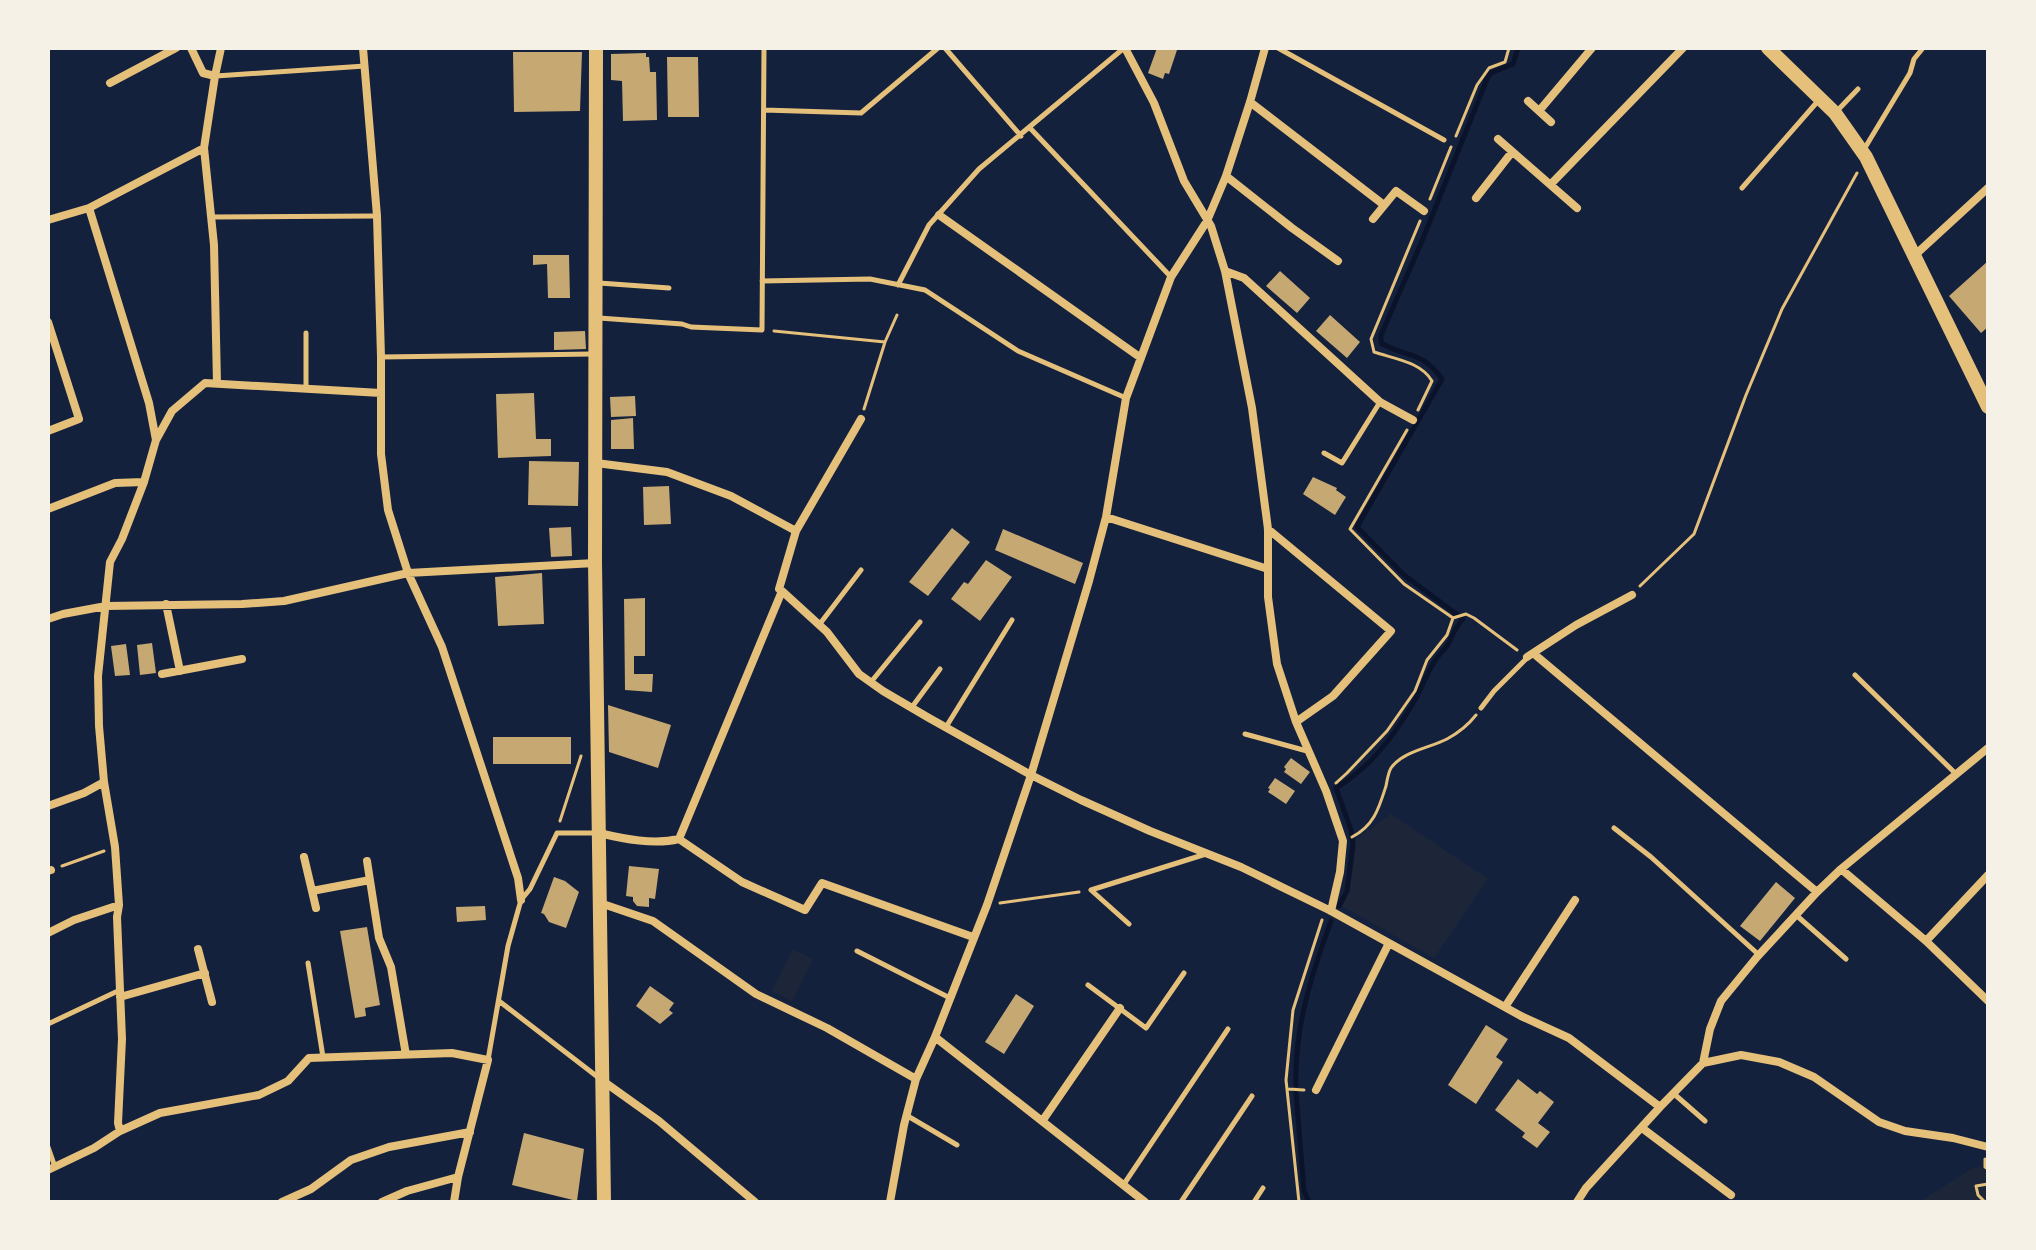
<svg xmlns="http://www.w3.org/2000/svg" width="2036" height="1250" viewBox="0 0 2036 1250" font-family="Montserrat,sans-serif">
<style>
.green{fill:#1d2539}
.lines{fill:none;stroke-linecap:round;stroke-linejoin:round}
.stream{stroke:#0b132b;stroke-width:5}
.building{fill:#c6a872}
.path{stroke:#e5c07b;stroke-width:3}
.service{stroke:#e5c07b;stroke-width:5}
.minor{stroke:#e5c07b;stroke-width:8}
.tertiary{stroke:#e5c07b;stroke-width:14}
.secondary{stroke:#e5c07b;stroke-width:14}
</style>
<rect width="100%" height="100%" fill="#14213d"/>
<path class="green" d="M1391,814l97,65 -54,79 -92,-52c11,-22 12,-44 14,-67z
M793,949l20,10 -21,42 -20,-10z
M1988,1166v36h-69l54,-34z"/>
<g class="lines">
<path class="stream" d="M1339,906l8,-15 6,-47 -2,-14 -15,-42c37,-23 57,-51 79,-88 7,-13 12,-27 20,-39 3,-6 8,-10 12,-15 6,-10 8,-19 16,-27l-59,-44 -47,-48 85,-148c-22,-30 -33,-20 -61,-36v-8l41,-94 65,-162 4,-6 22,-9 5,-16
M1296,1085c-2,-56 16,-112 35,-164
M1296,1093l8,98 5,11"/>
</g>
<path class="building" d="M1157,48l20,2 -8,24 -4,-1 -2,6 -15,-6z
M513,52h69l-2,59 -66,1z
M646,53v4h3l1,15h6l1,48 -34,1 -1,-40 -11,-1v-26z
M667,57h31l1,60h-31z
M533,255h36l1,43h-22l-1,-34 -14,1z
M1988,261v66l-7,6 -32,-37z
M1280,271l30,27 -13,15 -31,-27z
M1330,315l30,27 -13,16 -31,-27z
M585,331l1,18 -32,1v-18z
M534,393l2,46h15v17l-53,2 -2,-64z
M635,396l1,20 -25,1 -1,-20z
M633,418l1,31h-23v-29z
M529,461l50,1 -1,44 -50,-1z
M1313,477l24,11 -1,2 10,7 -11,18 -32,-21z
M669,486l2,38 -27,1 -1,-38z
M571,527l1,29 -21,1 -2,-29z
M952,528l18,14 -42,54 -19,-14z
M1003,529l80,34 -8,21 -80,-34z
M986,560l26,17 -32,44 -29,-22 13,-17 4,2z
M542,573l2,51 -46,2 -3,-49z
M645,598v58h-11v18h19l-1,18 -27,-2 -1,-91z
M152,643l4,30 -16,2 -3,-30z
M126,644l4,31 -15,1 -4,-30z
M608,705l63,20 -13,43 -49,-16z
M493,737h78v27h-78z
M1291,758l19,14 -9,12 -17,-12 2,-3 -2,-2z
M1275,778l20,13 -9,13 -18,-12 2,-3 -2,-1z
M629,866l30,3 -4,30 -6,-1v9l-12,-1 -4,-5v-4l-7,-1z
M554,877l11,4 14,11 -13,36 -17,-6 -5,-8 -3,-1z
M1776,882l19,16 -35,43 -20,-15z
M485,906l1,14 -29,2 -1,-15z
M367,927l13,78 -15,3 1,8 -11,2 -15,-87z
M650,986l24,17 -5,7 4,3 -13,11 -24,-18z
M1016,994l18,12 -30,48 -19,-12z
M1486,1025l22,14 -12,18 7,5 -27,42 -28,-19z
M1518,1079l19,15 3,-3 14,11 -16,21 12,9 -13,16 -15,-11 3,-4 -30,-23z
M524,1133l60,16 -7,52 -65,-16z"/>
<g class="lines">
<path class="path" d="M1456,136l21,-51 12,-17 16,-6 4,-14
M1430,199l21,-52
M774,331l111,11
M864,409l21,-67 12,-27
M1418,410l14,-29c-11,-19 -37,-22 -58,-29l-3,-13 49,-118
M1640,586l54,-52 52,-139 36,-86 75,-136
M1453,618l13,-4 8,4 43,32
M1336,783l11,-10 40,-42 28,-40 12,-31 20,-25 6,-17 -49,-34 -54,-55 57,-99
M560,821l21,-65
M1352,837c22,-11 27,-29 34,-51 1,-5 2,-13 5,-18 12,-17 39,-20 56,-29 11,-6 22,-15 29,-24
M62,866l42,-15
M1000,903l79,-11
M1288,1089l16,1
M1985,1159v8l3,2
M1299,1202l-13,-122 7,-70 29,-90
M1985,1202l-7,-7 -2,-9 12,-2"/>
<path class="service" d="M945,48l76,88
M1278,48l166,92
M216,76l149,-10
M764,110l97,3 77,-65
M1836,112l22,-23
M1030,128l141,149
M1863,151l47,-78 4,-14 9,-11
M1742,188l76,-87
M211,217l165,-1
M762,281l108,-2 55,11 93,61 108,47
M599,283l70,5
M898,285l31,-60 50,-56 145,-121
M599,318l83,6 9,3 71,3 2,-282
M381,357l211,-3
M306,388v-55
M1324,453l18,10 38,-61
M819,625l42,-55
M1855,675l101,99
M871,682l49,-60
M912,707l28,-38
M1481,708l13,-17 33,-33
M946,727l66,-107
M1245,734l62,17
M1614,828l37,29 108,98
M1796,915l50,44
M1129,924l-38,-34 115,-36
M857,951l93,47
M308,963l15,94
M1088,985l58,43 38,-55
M499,1001l100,77
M48,1024l72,-34
M488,1060l20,-114 13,-46 9,-11 27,-56h39
M1673,1093l32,28
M906,1115l51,30
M48,1147l7,20
M1124,1184l104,-155
M1181,1202l71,-106
M1254,1202l9,-14"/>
<path class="minor" d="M363,48l14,168 4,141v97l7,56 20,63 34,74 76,231 3,22
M1125,48l29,55 30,78 27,45 14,45 27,137 16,121v68l9,67 19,58 30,69 17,50 -3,31 -9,39
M215,76l6,-28
M110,83l66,-35
M1528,101l23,21
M1250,102l134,103
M1539,111l53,-63
M1498,139l79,69
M204,148l10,97 3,138
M1226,176l66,52 46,33
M1551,184l132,-136
M1476,198l36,-46
M89,208l60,195 7,37 -12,42 -22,57 -12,23 -12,114 1,50 5,56 11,65 4,58 -2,12 5,122 -4,84 2,8
M939,215l202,143
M1373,219l23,-28 28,20
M48,220l41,-12 115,-60 11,-72 -12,-3 -12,-25
M1914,256l74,-68
M1225,271l19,7 136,124 33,18
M48,322l31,97 -31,12
M156,440l16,-29 33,-28 176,10
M596,463l71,9 64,24 65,35
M48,509l67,-26 29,-1
M1106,517l162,52
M1268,529l123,102 -58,65 -37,26
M782,591l45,41 32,42 24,17 46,27 102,57 50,25 69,31 91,36 90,44 190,105 48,22 91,69
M166,604l14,67
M48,619l15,-5 43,-8 136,-2 42,-3 124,-28 187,-10
M1533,653l43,-28 56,-30
M1527,657l6,-4 284,239
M162,674l80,-15
M48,806l36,-13 20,-11
M599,833c25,6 55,12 80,6l103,-248 -3,-2 17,-58 65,-112
M679,839l63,43 63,28 17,-27 151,54
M304,857l12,51
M367,861l12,77 12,29 15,88
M1841,869l85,72 62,60
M48,871l3,-1
M312,891l58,-11
M600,903l53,18 103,73 71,34 89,51
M48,933l26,-13 45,-15
M1926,941l62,-66
M198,949l14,53
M120,997l85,-24
M1505,1007l70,-107
M935,1037l210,165
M1703,1063l7,-34 11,-28 36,-44 60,-65 24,-23 147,-121
M603,1081l56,40 96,81
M1316,1090l73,-147
M1043,1120l77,-112
M1642,1128l89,67
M48,1170l46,-22 26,-17 40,-18 99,-18 29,-14 21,-23 143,-5 36,7 -30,117 -4,25
M282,1202l29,-13 40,-29 38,-13 81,-15
M382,1202l25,-11 51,-14
M890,1202l14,-77 12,-46 19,-42 52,-132 44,-130 58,-194 17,-64 20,-119 45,-121 36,-56 19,-45 24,-74 15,-54
M1577,1202l9,-14 74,-81 43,-44 38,-8 38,7 35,15 65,45 26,9 48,7 35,9"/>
<path class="tertiary" d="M1768,48l67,65 31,44 122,250"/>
<path class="secondary" d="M596,48l-1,515 9,639"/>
</g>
<rect width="2036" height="1250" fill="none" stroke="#f6f1e7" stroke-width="100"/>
</svg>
